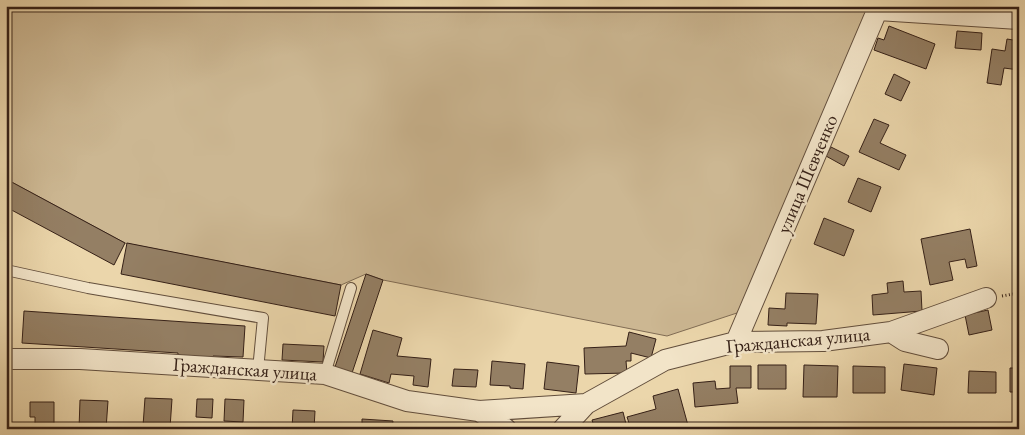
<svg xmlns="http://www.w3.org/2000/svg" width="1025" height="435" viewBox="0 0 1025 435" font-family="'EB Garamond',serif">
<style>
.green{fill:#ccb792;stroke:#806c54}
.building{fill:#947f64;stroke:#352017}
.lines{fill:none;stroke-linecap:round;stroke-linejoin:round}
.lane-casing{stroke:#624e3c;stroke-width:12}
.street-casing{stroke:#624e3c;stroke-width:22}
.path{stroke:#352017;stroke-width:3;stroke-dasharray:1 2.5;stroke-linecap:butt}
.lane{stroke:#f2e4c8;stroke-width:10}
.street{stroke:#f2e4c8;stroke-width:20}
.labels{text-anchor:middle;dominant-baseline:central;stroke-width:5;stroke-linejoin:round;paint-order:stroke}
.street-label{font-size:19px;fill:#352017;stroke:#f2e4c8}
</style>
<rect width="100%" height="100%" fill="#ebd6ab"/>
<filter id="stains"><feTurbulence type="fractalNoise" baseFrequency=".004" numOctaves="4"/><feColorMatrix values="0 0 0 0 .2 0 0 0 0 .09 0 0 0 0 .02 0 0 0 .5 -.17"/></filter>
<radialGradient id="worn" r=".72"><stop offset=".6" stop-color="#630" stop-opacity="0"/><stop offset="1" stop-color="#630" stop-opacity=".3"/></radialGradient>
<path class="green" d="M6,6h865l-128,305 -76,25 -284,-56 -17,-6 -25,11 -216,-42 -119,-64z"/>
<path class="building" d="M889,26l46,18 -9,25 -52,-19 4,-12 6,2z
M957,31l25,2 -1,17 -26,-2z
M1007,39l12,2v29l-15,-2 -3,17 -14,-2 5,-34 13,2z
M894,74l16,8 -9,19 -16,-7z
M874,119l15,6 -9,18 26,12 -7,15 -40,-18z
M831,147l18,9 -5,10 -18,-10z
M858,178l23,9 -10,25 -23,-10z
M6,179l119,64 -11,22 -108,-58z
M824,218l30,12 -10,26 -30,-12z
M970,229l7,37 -10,2 -2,-9 -16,3 4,18 -23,5 -9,-46z
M127,243l214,42 -6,31 -214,-42z
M366,274l17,6 -32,96 -17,-6z
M903,281l1,11 17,-1 1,20 -49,4 -1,-20 16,-2 -1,-10z
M786,293l32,1 -2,30 -29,-1v3l-19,-1 1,-17 16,1z
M988,310l4,20 -23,5 -4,-20z
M24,311l221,15 -2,31 -30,-1 -1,9 -35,-2 1,-10 -156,-10z
M373,330l29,8 -5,18 34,3 -3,28 -15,-2 1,-9 -23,-2 -2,9 -29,-9z
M629,332l27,7 -5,19 -20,-5v8h-5l1,12 -42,1 -1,-26 42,-2z
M283,344l41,2 -1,16 -41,-2z
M492,361l33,3 -2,25 -13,-1v-2l-20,-1z
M547,362l32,4 -3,27 -32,-4z
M904,364l33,4 -3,27 -33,-5z
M758,365h28v24h-28z
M804,365l34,1 -1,31h-34z
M730,366h21v22h-15l2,15 -43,4 -2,-24 22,-2 1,8 14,-1z
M853,366l32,1v26h-32z
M1010,368h9v24h-9z
M454,369l24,1 -2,17 -24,-1z
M969,371l27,1v21h-28z
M678,389l11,40h-58l-4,-12 29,-8 -3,-13z
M145,398l27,1 -2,29 -27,-2z
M197,399h16l-1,19 -16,-1z
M225,399l19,1 -1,22 -19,-1z
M80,400l28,1 -2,28h-27z
M30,402h24v27h-19v-12h-5z
M293,410l22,1 -1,18h-22z
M623,412l4,16 -32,1 -3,-9z
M362,419l31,2 -1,8h-30z"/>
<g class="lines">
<defs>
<path id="lane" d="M6,270l82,18 175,30 -5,52
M325,374l26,-86"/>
<path id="street" d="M878,10l141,9
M891,332l14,9 33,8
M736,342l143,-336
M6,359h74l245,15 82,27 72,10 107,-7 79,-44 71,-18 87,-1 68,-9 95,-34
M479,411l27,18
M563,429l23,-25"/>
</defs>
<use href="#lane" class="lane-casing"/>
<use href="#street" class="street-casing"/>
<path class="path" d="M1002,296l17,-3"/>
<use href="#lane" class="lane"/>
<use href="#street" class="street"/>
</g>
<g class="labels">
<g class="street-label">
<text transform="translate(807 174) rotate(-67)">улица Шевченко</text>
<text transform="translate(798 340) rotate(-5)">Гражданская улица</text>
<text transform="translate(245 369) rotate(4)">Гражданская улица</text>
</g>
</g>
<rect width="1025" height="435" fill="none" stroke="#ebd6ab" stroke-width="25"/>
<rect x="8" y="8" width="1010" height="420" fill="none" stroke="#352017" stroke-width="2.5"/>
<rect x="12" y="12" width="1000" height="410" fill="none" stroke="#352017"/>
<rect width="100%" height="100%" filter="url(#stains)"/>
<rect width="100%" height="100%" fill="url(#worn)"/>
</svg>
